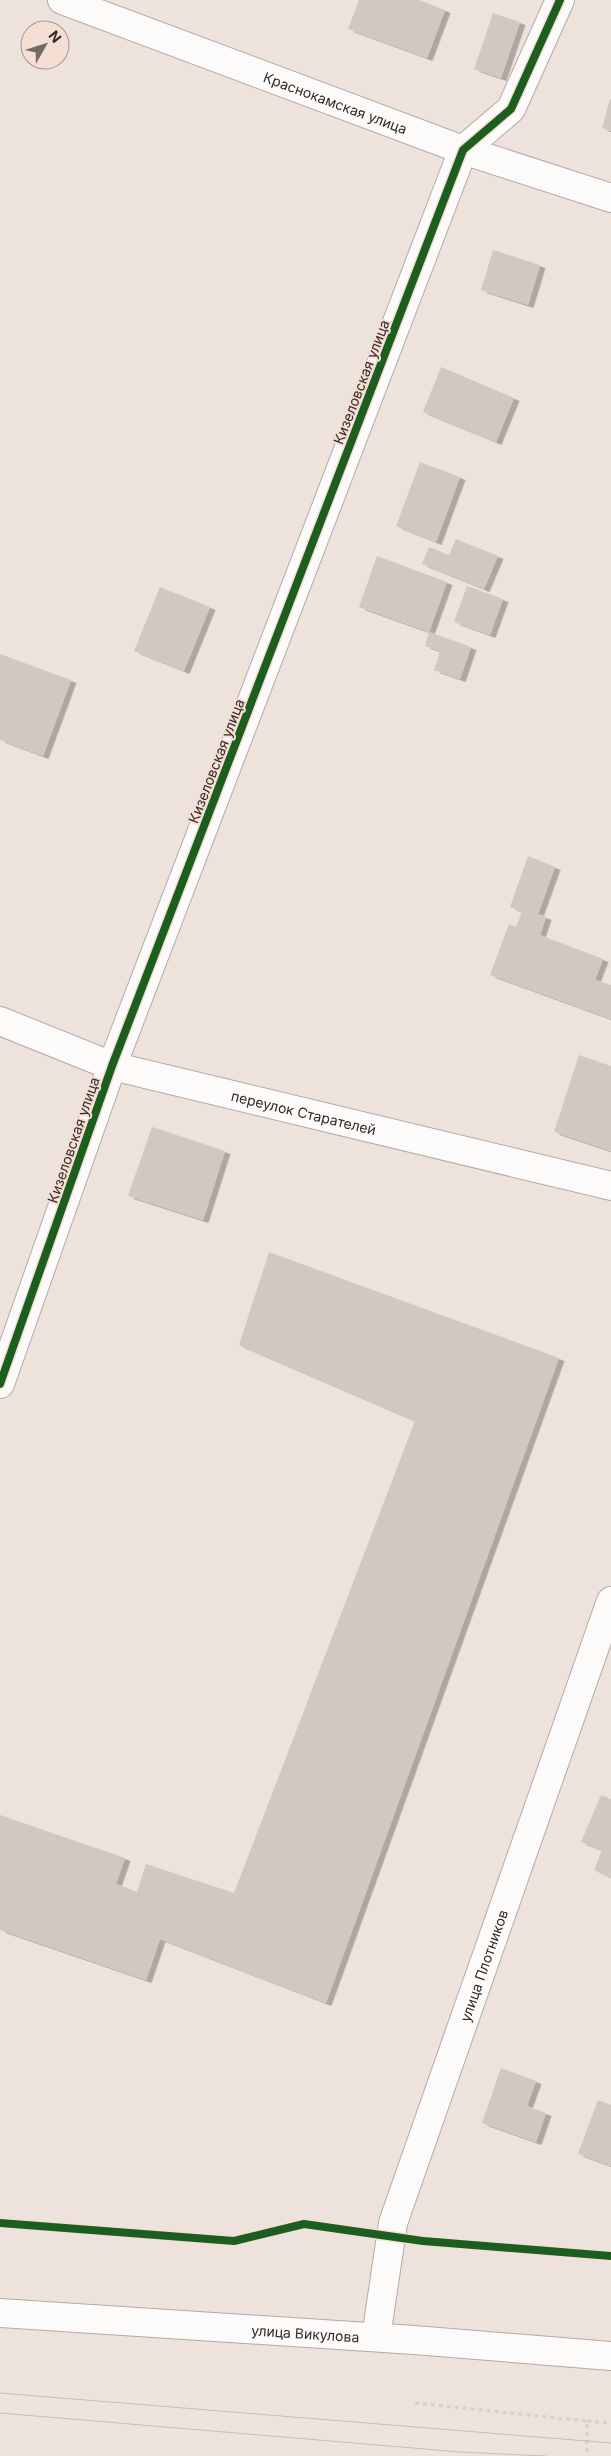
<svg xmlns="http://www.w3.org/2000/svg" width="611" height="2456" viewBox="0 0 611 2456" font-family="Inter,sans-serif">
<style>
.building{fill:#d0c8c2;filter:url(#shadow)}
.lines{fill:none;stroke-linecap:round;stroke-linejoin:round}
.minor-casing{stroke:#b4aaa6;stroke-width:30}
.path{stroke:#d4d1d0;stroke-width:3;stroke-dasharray:4 4;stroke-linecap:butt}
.minor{stroke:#fcfbfa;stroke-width:28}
.tram{stroke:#c2bfbd;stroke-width:1}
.cycleway-casing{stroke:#f5dfd5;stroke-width:11}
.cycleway{stroke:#1b5e20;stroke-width:8}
.labels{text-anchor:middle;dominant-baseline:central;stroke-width:4;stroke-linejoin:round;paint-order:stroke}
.street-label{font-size:14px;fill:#322a26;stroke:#f5dfd5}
</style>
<defs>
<filter id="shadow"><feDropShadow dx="5.5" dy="3" stdDeviation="0" flood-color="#0004"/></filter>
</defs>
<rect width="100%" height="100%" fill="#eee2dc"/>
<path class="building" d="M359,0h60l26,10 -18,48 -79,-29z
M493,13l27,9 -19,56 -27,-9z
M610,99h1v32l-9,-3z
M493,250l47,15 -12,40 -47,-15z
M441,367l73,31 -18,44 -73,-30z
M420,462l40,15 -24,65 -40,-16z
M456,539l42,17 -14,33 -62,-25 7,-17 20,8z
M377,556l70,26 -18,50 -70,-25z
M467,586l36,13 -13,36 -36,-13z
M160,587l50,20 -26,64 -50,-20z
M429,632l42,15 -11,32 -26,-9 6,-19 -15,-5z
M0,654l71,26 -28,76 -43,-16z
M528,856l27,11 -17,47 8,3 -6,18 63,24 -8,21 16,5v34l-121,-44 19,-51 7,3 6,-15 -12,-5z
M579,1055l32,11v85l-57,-19z
M152,1127l73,24 -22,69 -75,-24z
M269,1252l290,106 -233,645 -166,-64 -14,41 -146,-50v-115l125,43 -9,26 21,8 9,-28 88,29 181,-472 -176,-76z
M601,1795l10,4v79l-17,-8 8,-20 -21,-8z
M501,2068l35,13 -9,25 19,7 -10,29 -54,-19z
M598,2100l13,5v61l-33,-12z"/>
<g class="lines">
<defs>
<g id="minor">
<path id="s1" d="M62,0l401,150 148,48"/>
<path id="s2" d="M0,1021l112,45 499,120"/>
<path d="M0,1384l112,-318 351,-916 48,-41 49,-109"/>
<path id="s3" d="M0,2313l414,27 197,16"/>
<path id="s4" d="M376,2337l17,-114 218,-622"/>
</g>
</defs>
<use href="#minor" class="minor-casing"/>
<path class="path" d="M415,2403l172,18v35
M587,2421l24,2"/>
<use href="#minor" class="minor"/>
<path class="tram" d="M0,2393l611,50
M0,2413l460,39 86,4"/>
<defs>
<path id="cycleway" d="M0,1384l112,-318 351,-916 48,-41 49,-109
M0,2223l234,18 70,-17 119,17 188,15"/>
</defs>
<use href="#cycleway" class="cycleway-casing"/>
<use href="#cycleway" class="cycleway"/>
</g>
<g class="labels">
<g class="street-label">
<text stroke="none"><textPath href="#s1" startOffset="292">Краснокамская улица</textPath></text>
<text transform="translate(361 382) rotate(-69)">Кизеловская улица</text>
<text transform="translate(216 761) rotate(-69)">Кизеловская улица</text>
<text stroke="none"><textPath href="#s2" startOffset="318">переулок Старателей</textPath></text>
<text transform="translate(73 1140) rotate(-71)">Кизеловская улица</text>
<text stroke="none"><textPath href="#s4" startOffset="388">улица Плотников</textPath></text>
<text stroke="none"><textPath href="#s3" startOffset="306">улица Викулова</textPath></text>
</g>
</g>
<g transform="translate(45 45) rotate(51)"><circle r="24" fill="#f5dfd5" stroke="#a7978f"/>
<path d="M0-4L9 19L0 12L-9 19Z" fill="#746a66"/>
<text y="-8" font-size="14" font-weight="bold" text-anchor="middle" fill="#322a26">N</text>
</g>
</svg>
